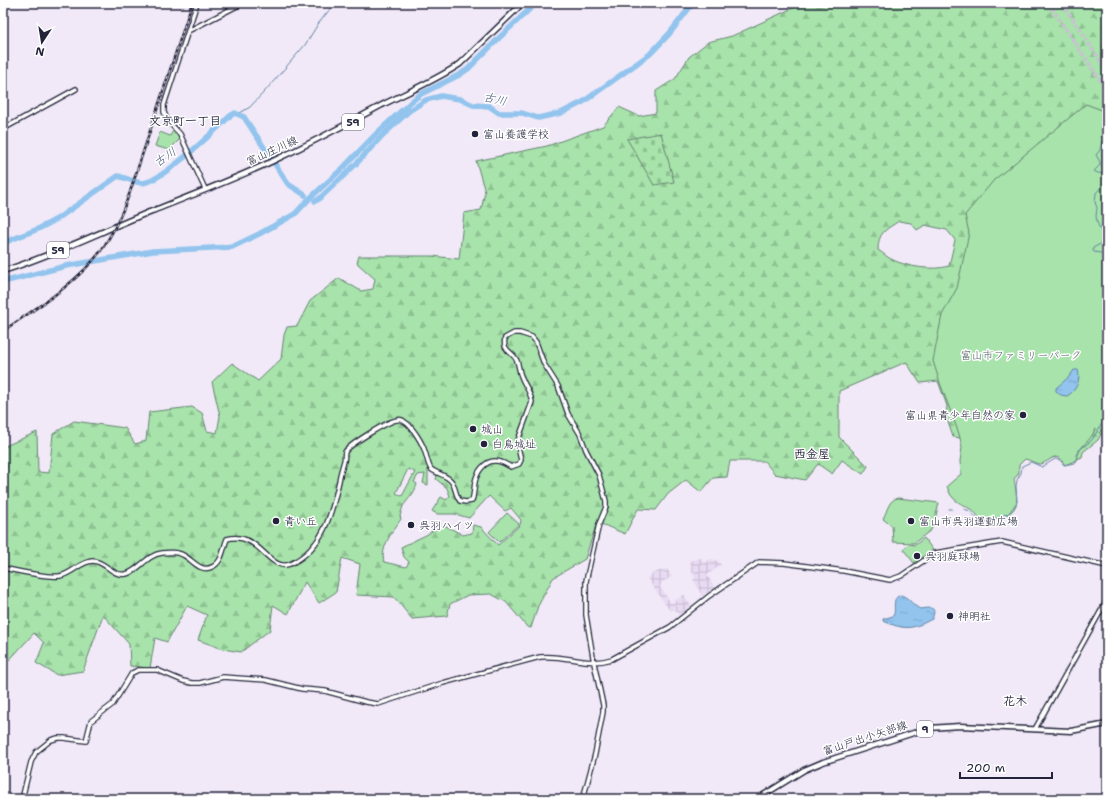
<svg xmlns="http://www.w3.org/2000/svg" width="1110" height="802" viewBox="0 0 1110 802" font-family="'Shantell Sans','Klee One',sans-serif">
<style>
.industrial{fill:url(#industrial-grid)}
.forest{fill:url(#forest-firs);stroke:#648272;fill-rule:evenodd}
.cemetery{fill:url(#cemetery-stones);stroke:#648272}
.green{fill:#a7e3aa;stroke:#648272}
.water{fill:url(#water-ripples);stroke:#6583a6}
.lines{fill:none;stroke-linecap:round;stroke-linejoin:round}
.stream{stroke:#6583a6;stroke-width:1}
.river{stroke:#92c4ee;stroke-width:5.5}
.primary-tunnel{stroke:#c8c1d1;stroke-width:4;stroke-dasharray:4 2;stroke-linecap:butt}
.secondary-casing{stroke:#22223b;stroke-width:6}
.primary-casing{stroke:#22223b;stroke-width:7}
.secondary{stroke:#fff;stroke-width:3.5}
.primary{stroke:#fff;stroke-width:4}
.rail-casing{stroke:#22223b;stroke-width:2.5}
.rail{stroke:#fff;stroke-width:1;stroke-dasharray:3;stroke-linecap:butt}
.poi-dot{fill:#22223b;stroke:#fff;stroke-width:1.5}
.labels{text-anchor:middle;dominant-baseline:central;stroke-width:3;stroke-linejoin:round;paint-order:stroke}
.shield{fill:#fff;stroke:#646476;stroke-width:1}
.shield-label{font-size:10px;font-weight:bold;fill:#22223b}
.poi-label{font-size:11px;fill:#22223b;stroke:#fff;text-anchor:start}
.street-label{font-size:11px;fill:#22223b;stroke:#fff}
.park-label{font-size:11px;fill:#4a5c5c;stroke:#fff}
.water-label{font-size:12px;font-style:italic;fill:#495b7a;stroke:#fff}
.neighbourhood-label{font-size:12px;font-weight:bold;fill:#22223b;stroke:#fff}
</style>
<defs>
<pattern id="industrial-grid" width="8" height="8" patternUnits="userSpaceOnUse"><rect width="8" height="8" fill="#e7daf2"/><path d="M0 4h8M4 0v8" fill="none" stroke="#c6bbd0"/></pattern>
<pattern id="forest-firs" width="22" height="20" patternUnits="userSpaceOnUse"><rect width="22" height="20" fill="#a7e3aa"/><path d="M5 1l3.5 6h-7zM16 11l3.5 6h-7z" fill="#8fc293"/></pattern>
<pattern id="cemetery-stones" width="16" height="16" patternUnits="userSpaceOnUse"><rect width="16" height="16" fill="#a7e3aa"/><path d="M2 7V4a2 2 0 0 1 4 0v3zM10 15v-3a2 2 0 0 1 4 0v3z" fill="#8fc293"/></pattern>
<pattern id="water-ripples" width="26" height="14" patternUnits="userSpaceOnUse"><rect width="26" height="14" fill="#92c4ee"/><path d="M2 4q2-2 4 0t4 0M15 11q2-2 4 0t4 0" fill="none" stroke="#7ea8cd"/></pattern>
</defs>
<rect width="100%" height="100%" fill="#f1e9f7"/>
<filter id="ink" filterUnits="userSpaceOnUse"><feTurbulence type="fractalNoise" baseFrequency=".025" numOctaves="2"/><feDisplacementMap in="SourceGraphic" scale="8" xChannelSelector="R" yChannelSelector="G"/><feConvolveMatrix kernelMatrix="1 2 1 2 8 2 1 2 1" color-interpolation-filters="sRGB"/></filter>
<g filter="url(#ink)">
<path class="industrial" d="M701,558l3,5 7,-4 7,2 3,4 -14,10 8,13 -13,8 -9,-17 2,-1 -5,-11 2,-1 -3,-5z
M667,569l5,8 -10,5 -2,5 11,16 13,-8 7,11 -12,9 -5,-6 -4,2 -23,-33 6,-5z"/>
<path class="forest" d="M804,3h303v206l-4,221 -5,10 -15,12 -1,5 -12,5c-16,-10 -15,-1 -29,-4 -30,-5 -58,-18 -88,-21l-7,-21 1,-10 -9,-25 -18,2 -14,-21 -67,29v46l29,29 -5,8 -21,-14 -10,14 -14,-10 -13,16 -30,-6 -11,-13h-34l-3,16 -14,1 -12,14 -15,-12 -18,14 -12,16 -18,-1 -13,25 -28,-12 -12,37 -32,19 -15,28 -7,22 -4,-1 -21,-25 -15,-8 -23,1 -18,9 -3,12 -35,3 -18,-22 -38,-2 4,-31 -18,-6 -6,34 -17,11 -14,-21 -17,32 -15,-9 -3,25 -29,22 -18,-3 -25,-9 9,-25 -20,-9 -20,36 -12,-4 -5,30 -20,-2 -1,-22 -26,-29 -20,56 -26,4 -21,-12 8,-20 -10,-10 -31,34v-220l34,-15 1,40 11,1 4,-39 21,-13 51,7 10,16 11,-3 3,-29 43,-5 10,6 5,18 10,2 3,-17 -8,-34 20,-19 26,18 23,-22 3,-24 3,-8 10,-1 13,-25 29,-23 22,13 12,-2 2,-10 -18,-16 2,-7h73l27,3 5,-46 17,-3 4,-18 -9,-31 71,-15 56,-20 16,-19 20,9 17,-3v-22l19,-12 14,-22 19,-15 24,-6zM899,221l12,2 6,7 8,-5 22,5 8,10 -6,26c-16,5 -41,1 -56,-6 -5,-2 -10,-7 -15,-10 0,-17 7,-20 21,-29zM408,469l7,3 -13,24 -6,-3zM428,469l9,7 -1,3 11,9 3,8 -4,4 -5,-3 -9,14 5,3h18l14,4 20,-22 16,15 6,-3 10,12 -1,5 -22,20 -17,-18 -8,-2 -1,8 -9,2 -17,-9 -10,2 -8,6 -27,13 3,10 5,5 -3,5 -22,-5c-4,-15 9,-31 17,-43l-1,-3c1,-3 2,-7 3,-10 5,-7 12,-13 14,-22l-3,-2 4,-7 7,-1 -2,9 5,2z"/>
<path class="cemetery" d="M661,133l13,49 -20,3 -27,-46z"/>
<path class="green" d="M1086,104l21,8v327l-12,-10c-4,14 -16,14 -18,31l-12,5 -5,-7 -6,-1c-4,2 -9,6 -13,7 -3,1 -11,-4 -16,-5l-6,6v8l-5,6c1,6 4,20 2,26 -4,12 -22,14 -33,17 -4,-4 -7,-9 -11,-12 -13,-8 -21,-9 -25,-24l14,-12 -1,-13 2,-14 -3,-13 -19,-51 -7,-22 9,-46 15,-27 12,-55 -4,-18 29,-35z
M173,131l7,8 -11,11 -14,-4 5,-14 10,4z
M898,498l41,5 -5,20 -3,7 -17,13 -21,-1 -1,-16 -9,-7c4,-8 6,-20 15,-21z
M507,513l12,11 -20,18 -10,-10z
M924,538l9,12 -19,13 -11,-14 6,-5 6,1z"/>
<path class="water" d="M1074,370h4c3,10 -2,21 -11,26l-6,-1 -5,-4v-3l13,-11z
M901,595c9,3 11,10 19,14 9,-1 18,-4 12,10 -21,11 -27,11 -49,2v-2l10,-3c4,-7 -3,-18 8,-21z"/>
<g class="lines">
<path class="stream" d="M238,114l12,-7 16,-17 39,-45 13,-21 17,-21
M1101,137l6,-6
M1102,141l-2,9 -4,5 4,7v3l-6,6 4,2 7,1 2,2 -3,8 -8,9 -1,9 2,6 -1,8 1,6 7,16 -2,5 -9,5v2l1,2 13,2
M949,509h3
M964,509l6,2 11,12h4l24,-10 8,-11 -1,-16 1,-6 4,-7 1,-7 9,-4 11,5 13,-8 5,1 4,5 11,-2 2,-3 -1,-5 2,-4 14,-11 9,-15 6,-6"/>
<path class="river" d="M315,201l4,-2 38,-36 25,-27 27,-25 17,-11 15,-4 12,2 7,1 13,6 16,1 10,7h23l16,5 23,-5 22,-11 67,-48 20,-21 23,-30
M3,243l35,-14 19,-10 61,-43c8,2 16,6 24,7 19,0 73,-53 88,-67l5,-3 9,4 44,67 17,11
M3,282l63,-16 87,-15 79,-4 27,-13 36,-20 14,-15 34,-31 35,-36 34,-31 9,-7 38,-19 9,-6 31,-31 37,-35"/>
<path class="primary-tunnel" d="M1048,3l59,87
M1062,3l45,68"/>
<defs>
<path id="secondary" d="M197,3l-33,102v7l3,8 13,14 25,55
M188,31l55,-28
M3,129l73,-40
M3,568c14,3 44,10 57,8 12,-2 21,-15 33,-15 12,0 20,16 33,13 13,-3 20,-19 36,-21 6,-1 16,-1 21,2 9,4 17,18 29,12 11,-5 11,-19 15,-28 32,-9 42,34 63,25 33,-15 42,-51 49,-83 1,-7 3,-13 5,-20 1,-3 0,-7 1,-9 5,-8 43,-31 52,-32 3,-1 6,0 8,2 7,4 18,22 20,30 2,5 3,13 6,17 6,5 16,6 21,13 4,6 3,13 8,19l6,1 6,-1c2,-7 2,-13 3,-19 2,-10 10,-22 21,-21 6,0 11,4 15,6l8,-3 2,-4 -4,-17 15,-41c-2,-12 -7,-15 -11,-26 -2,-4 -2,-10 -4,-15 -4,-10 -15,-9 -12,-23l9,-5h6l12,4 4,5 8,22 14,22 10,28 12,20 6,16 13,25 7,26v6l-7,17 -13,57v34l8,48 9,42v7l-8,42 -12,45
M1035,729l72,-129
M22,799l9,-37 5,-10 15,-12 7,-2h6l22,3 5,-20 22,-17 19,-31 6,-3h19l26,11 9,2h8l23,-6 43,3 36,9 23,2 41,11 12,2 65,-21 97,-26c26,-3 46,10 72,2l58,-32 39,-31 50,-34 25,1 60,8 46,9 11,-4 34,-23 67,-11 105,24"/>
<path id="primary" d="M3,271c51,-16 99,-40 149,-60 41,-16 83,-32 123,-51 36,-17 72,-36 107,-55 26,-13 54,-25 78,-41l63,-61
M757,799l47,-29 19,-8 106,-34 31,-2 111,5 36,-7"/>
</defs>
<use href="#secondary" class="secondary-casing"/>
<use href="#primary" class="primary-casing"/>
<use href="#secondary" class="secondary"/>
<use href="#primary" class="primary"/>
<defs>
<path id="rail" d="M3,331c33,-23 72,-46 97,-79 13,-18 22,-38 30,-60l62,-189"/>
</defs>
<use href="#rail" class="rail-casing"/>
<use href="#rail" class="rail"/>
</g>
</g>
<g class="poi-dot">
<circle cx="475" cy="134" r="4"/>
<circle cx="1023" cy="415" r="4"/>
<circle cx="473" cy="429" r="4"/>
<circle cx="484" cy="444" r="4"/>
<circle cx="276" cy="521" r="4"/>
<circle cx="911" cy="521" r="4"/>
<circle cx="411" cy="525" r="4"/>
<circle cx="917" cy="556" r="4"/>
<circle cx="950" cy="616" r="4"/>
</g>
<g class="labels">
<g class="shield">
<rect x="342" y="114" width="22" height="16" rx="3"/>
<rect x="47" y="242" width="22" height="16" rx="3"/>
<rect x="917" y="721" width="16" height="16" rx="3"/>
</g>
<g class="shield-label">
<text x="353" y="122">59</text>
<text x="58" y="250">59</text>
<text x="925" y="729">9</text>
</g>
<g class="poi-label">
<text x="483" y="134">富山養護学校</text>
<text x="1015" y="415" text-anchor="end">富山県青少年自然の家</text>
<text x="481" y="429">城山</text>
<text x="492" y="444">白鳥城址</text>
<text x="284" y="521">青い丘</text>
<text x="919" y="521">富山市呉羽運動広場</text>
<text x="419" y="525">呉羽ハイツ</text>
<text x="925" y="556">呉羽庭球場</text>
<text x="958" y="616">神明社</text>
</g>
<g class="street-label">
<text transform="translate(272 151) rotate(-25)">富山庄川線</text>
<text transform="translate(865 738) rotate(-18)">富山戸出小矢部線</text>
</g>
<g class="park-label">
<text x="1021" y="355">富山市ファミリーパーク</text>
</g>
<g class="water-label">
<text transform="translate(495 99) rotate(13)">古川</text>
<text transform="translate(165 157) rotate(-34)">古川</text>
</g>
<g class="neighbourhood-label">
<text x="185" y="121">文京町一丁目</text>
<text x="812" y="454">西金屋</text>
<text x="1015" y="701">花木</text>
</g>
</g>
<rect width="1110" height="802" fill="none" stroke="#fff" stroke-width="16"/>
<rect x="8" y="8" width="1094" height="786" fill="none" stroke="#22223b" stroke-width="1.5" filter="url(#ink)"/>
<g transform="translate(42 42) rotate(192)" stroke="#ffffff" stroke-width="3" paint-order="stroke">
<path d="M0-3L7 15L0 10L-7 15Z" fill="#22223b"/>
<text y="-6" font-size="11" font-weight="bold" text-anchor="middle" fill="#22223b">N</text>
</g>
<path d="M960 772v6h92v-6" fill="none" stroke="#22223b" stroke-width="2"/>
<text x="966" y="772" font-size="12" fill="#22223b" stroke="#ffffff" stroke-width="3" paint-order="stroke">200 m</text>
</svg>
